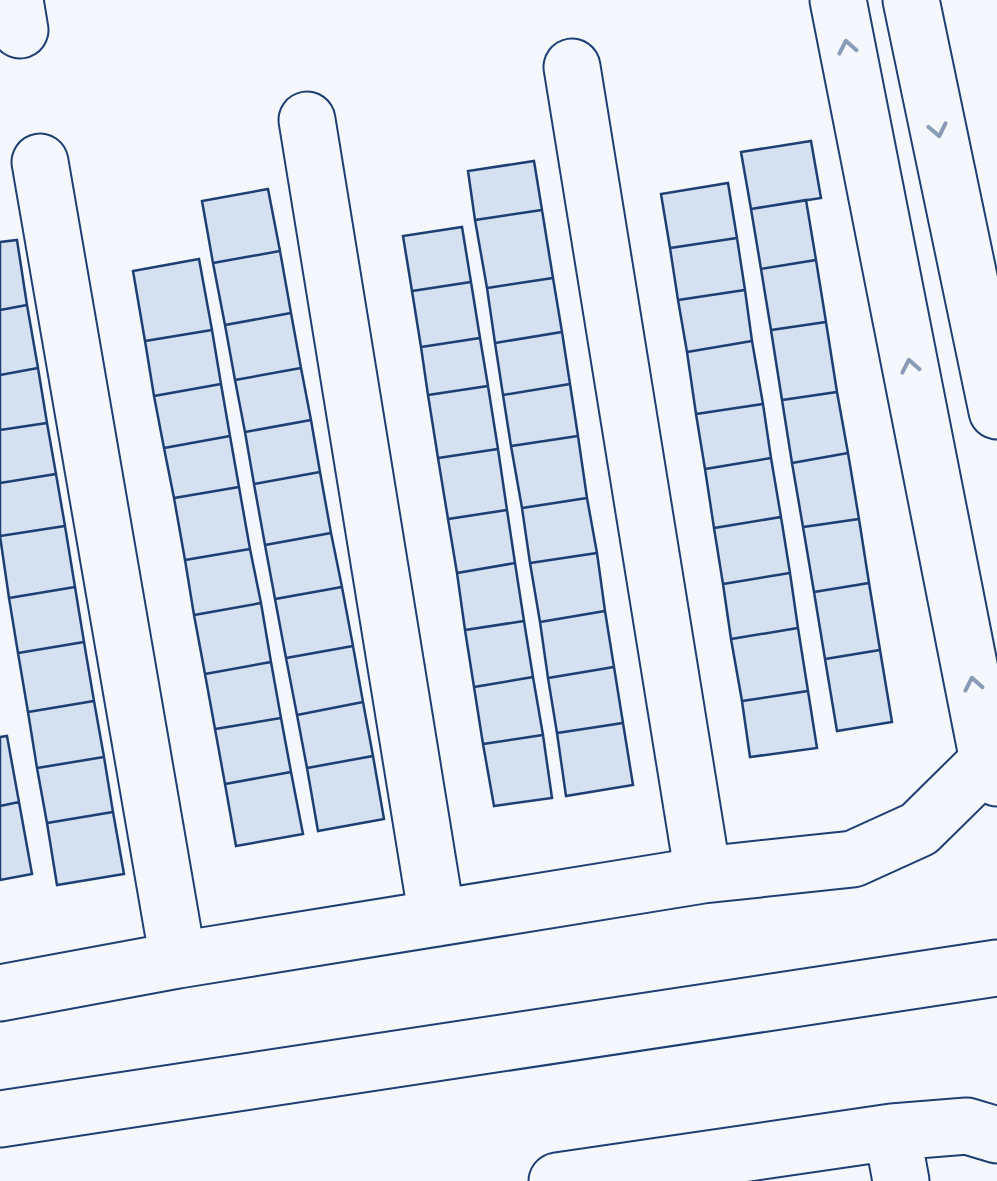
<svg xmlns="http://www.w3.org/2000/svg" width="997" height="1181" viewBox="0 0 997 1181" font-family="'Archivo Narrow',sans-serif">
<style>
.building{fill:#d5e0f0;stroke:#1d3f73;stroke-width:2.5}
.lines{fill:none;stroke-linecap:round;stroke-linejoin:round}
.street-casing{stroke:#1d3f73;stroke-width:59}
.street{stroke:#f4f7fb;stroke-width:55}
.oneway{stroke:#889bb7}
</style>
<rect width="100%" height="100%" fill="#f4f7fb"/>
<path class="building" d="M811,141l10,57 -70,11 -10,-57z
M534,161l8,49 -67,10 -7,-49z
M728,183l9,55 -67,10 -9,-54z
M268,189l12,62 -67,12 -11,-62z
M806,200l10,60 -55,9 -10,-60z
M542,210l11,68 -66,10 -12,-68z
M462,227l9,55 -59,9 -9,-55z
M737,238l8,52 -67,10 -8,-52z
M17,240l10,65 -27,5v-68z
M280,251l11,62 -66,12 -12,-62z
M199,259l13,71 -67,11 -12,-70z
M816,260l10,62 -55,8 -10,-61z
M553,278l9,54 -67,11 -8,-55z
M471,282l9,56 -59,9 -9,-56z
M745,290l7,51 -65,11 -9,-52z
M27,305l11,63 -38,7v-65z
M291,313l10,55 -66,12 -10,-55z
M826,322l11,70 -55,8 -11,-70z
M212,330l9,54 -67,12 -9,-55z
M562,332l8,52 -67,11 -8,-52z
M480,338l8,48 -60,9 -7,-48z
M752,341l11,63 -67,10 -9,-62z
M38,368l9,55 -47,7v-55z
M301,368l10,52 -66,12 -10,-52z
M221,384l9,52 -66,12 -10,-52z
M570,384l8,52 -67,10 -8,-51z
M488,386l10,63 -60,9 -10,-63z
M837,392l11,61 -56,10 -10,-63z
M763,404l8,54 -66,11 -9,-55z
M311,420l9,52 -66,12 -9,-52z
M47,423l9,51 -56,9v-53z
M230,436l9,51 -65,11 -10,-50z
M578,436l9,62 -65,10 -11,-62z
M498,449l9,61 -59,9 -10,-61z
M848,453l11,66 -56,8 -11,-64z
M771,458l10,59 -67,11 -9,-59z
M320,472l11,61 -66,12 -11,-61z
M56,474l9,52 -65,10v-53z
M239,487l11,62 -65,11 -11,-62z
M587,498l10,55 -67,10 -8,-55z
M507,510l8,53 -58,10 -9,-54z
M781,517l9,56 -67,11 -9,-56z
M859,519l10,64 -55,9 -11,-65z
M65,526l10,61 -66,11 -9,-62z
M331,533l11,54 -67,12 -10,-54z
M250,549l11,54 -67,12 -9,-55z
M597,553l8,58 -65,11 -10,-59z
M515,563l9,58 -59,9 -8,-57z
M790,573l8,55 -67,11 -8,-55z
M869,583l11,67 -55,9 -11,-67z
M75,587l9,55 -66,11 -9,-55z
M342,587l11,59 -67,12 -11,-59z
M261,603l10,59 -66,12 -11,-59z
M605,611l9,56 -66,11 -8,-56z
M524,621l9,56 -59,10 -9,-57z
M798,628l10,63 -66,10 -11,-62z
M84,642l10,59 -66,11 -10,-59z
M353,646l10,56 -66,13 -11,-57z
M880,650l12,72 -55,9 -12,-72z
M271,662l10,56 -66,11 -10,-55z
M614,667l9,56 -66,10 -9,-55z
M533,677l10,58 -60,9 -9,-57z
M808,691l9,57 -67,9 -8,-56z
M94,701l10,56 -67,11 -9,-56z
M363,702l10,54 -66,12 -10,-53z
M281,718l10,54 -66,12 -10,-55z
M623,723l10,62 -67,11 -9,-63z
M543,735l9,63 -58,8 -11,-62z
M7,736l12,66 -19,4v-69z
M373,756l11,63 -66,12 -11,-63z
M104,757l9,55 -66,11 -10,-55z
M291,772l12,62 -67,12 -11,-62z
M19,802l13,72 -32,6v-74z
M113,812l11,62 -67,11 -10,-62z"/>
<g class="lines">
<defs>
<path id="street" d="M15,0l5,30
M838,0l150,761 9,17
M911,0l86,411
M572,67l131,808
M307,120l130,798
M40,162l138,798
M0,993l178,-33 525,-85 150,-16 66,-30 69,-68 9,-5
M0,1119l997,-151
M892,1132l9,49
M557,1181l335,-49 75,-6 30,9"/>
</defs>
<use href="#street" class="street-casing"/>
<use href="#street" class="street"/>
</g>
<defs><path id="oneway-chevron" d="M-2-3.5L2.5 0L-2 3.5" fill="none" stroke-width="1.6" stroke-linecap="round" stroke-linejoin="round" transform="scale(2.5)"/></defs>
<g class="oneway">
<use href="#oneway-chevron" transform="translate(847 47) rotate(-101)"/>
<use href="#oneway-chevron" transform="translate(938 130) rotate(78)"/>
<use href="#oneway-chevron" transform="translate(910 366) rotate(-101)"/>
<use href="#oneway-chevron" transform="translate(973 684) rotate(-101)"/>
</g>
</svg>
